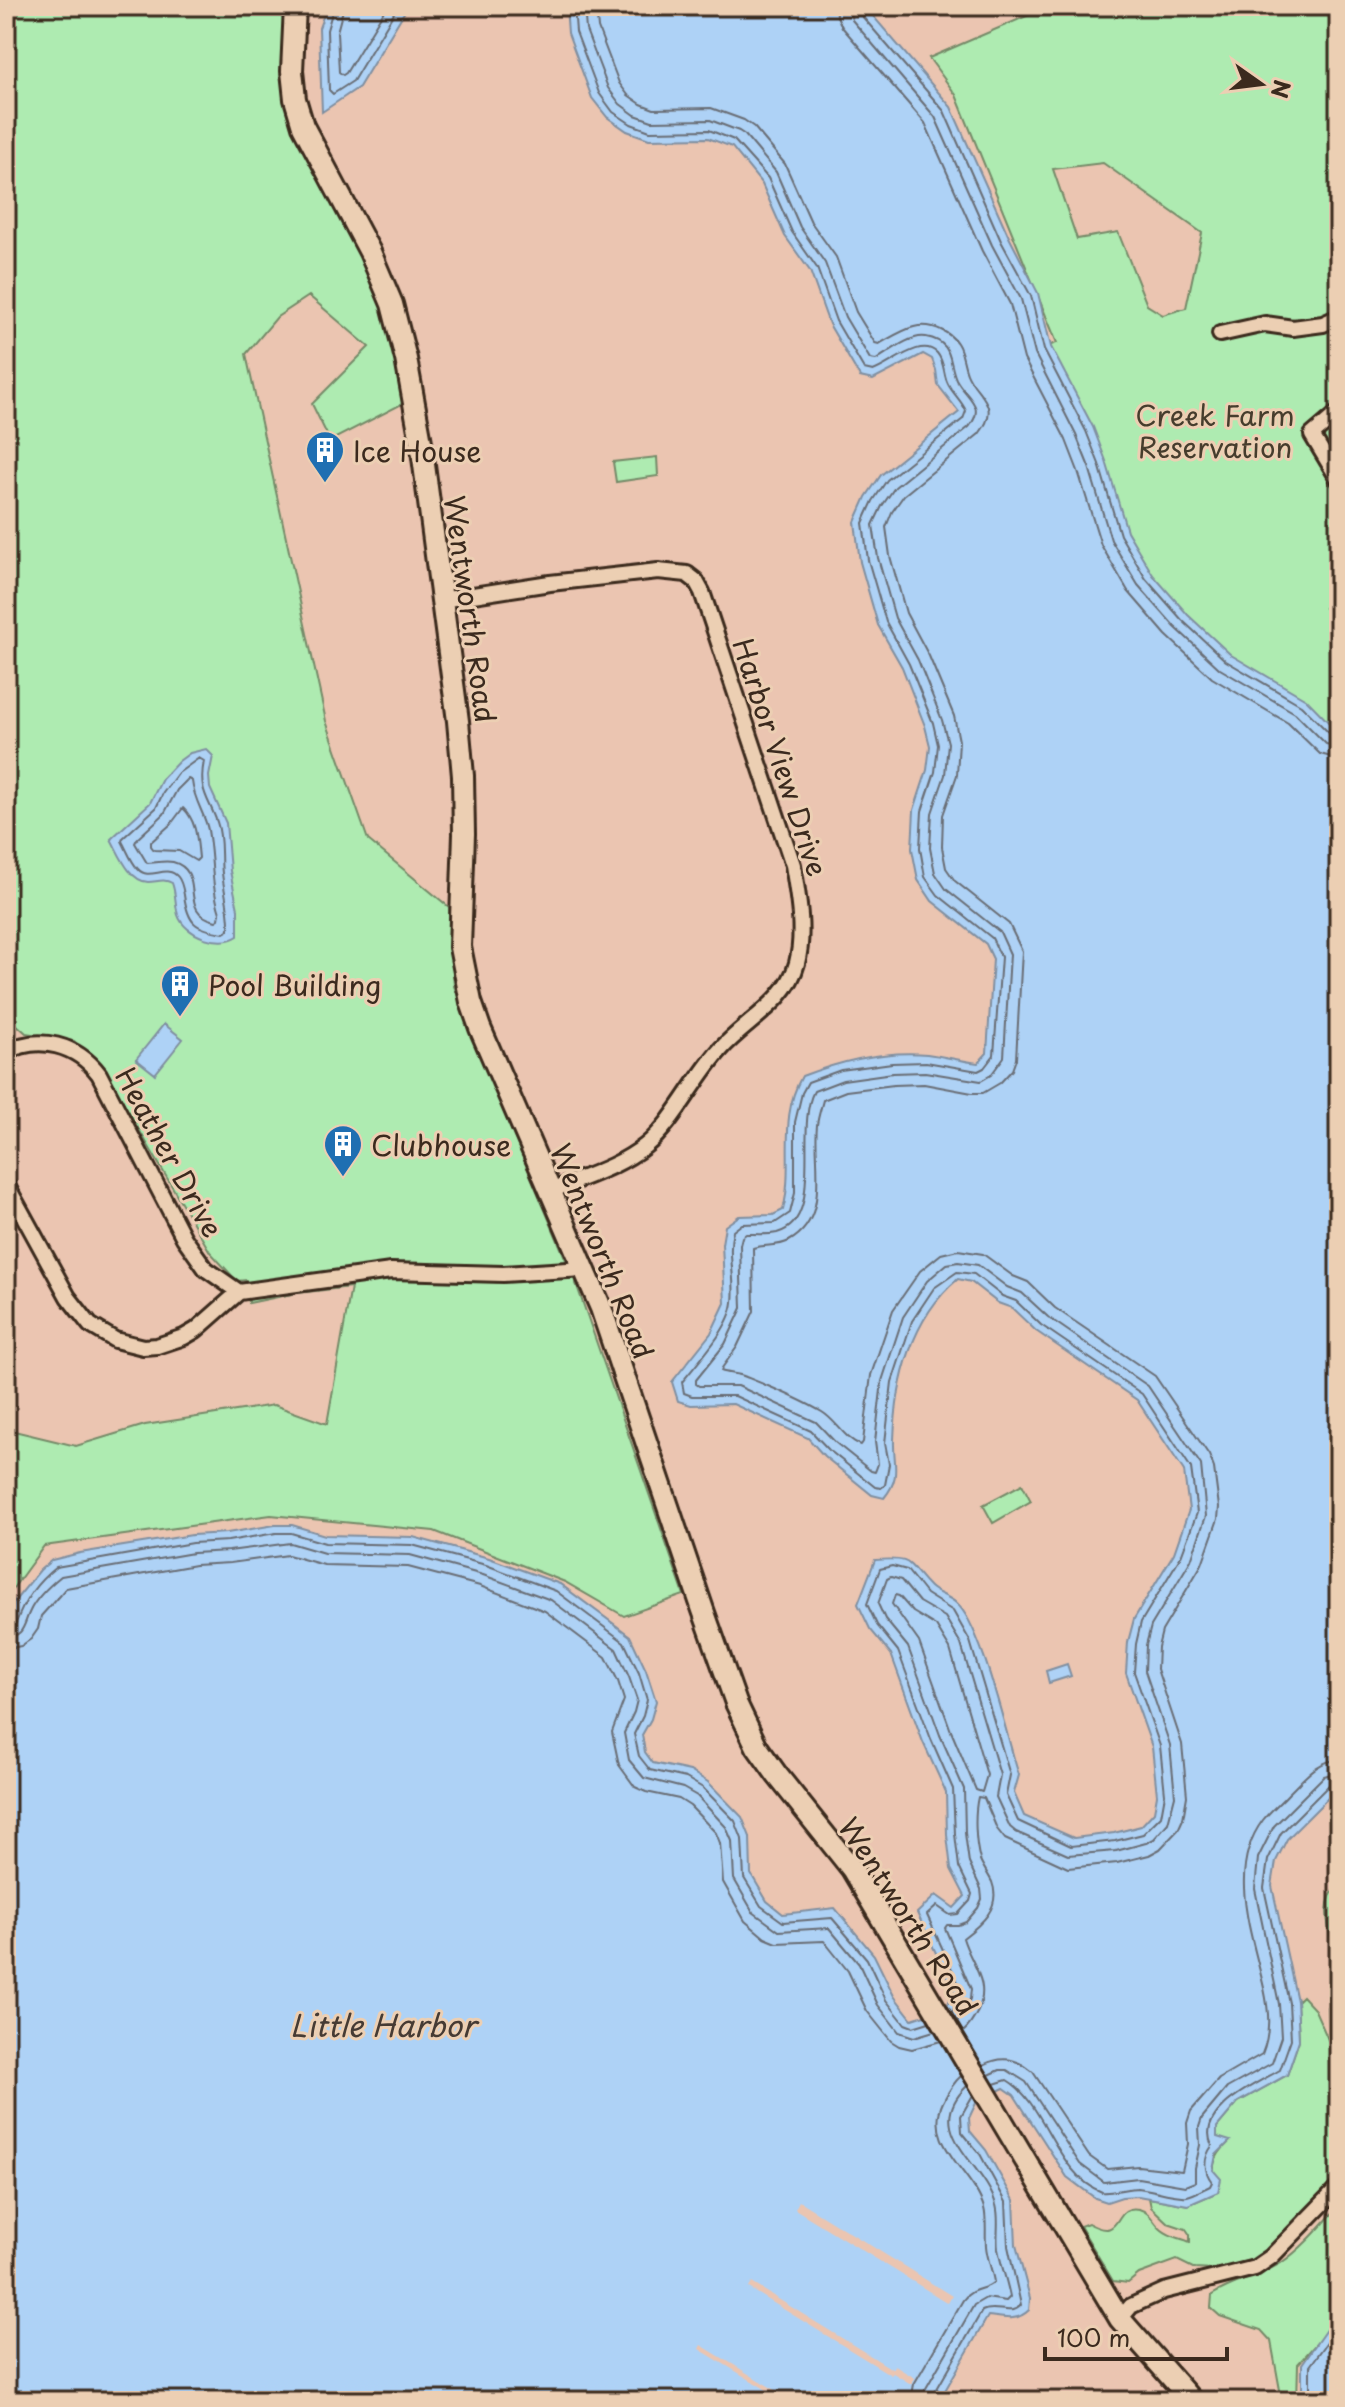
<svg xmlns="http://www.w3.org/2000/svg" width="1345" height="2407" viewBox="0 0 1345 2407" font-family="'Playpen Sans',sans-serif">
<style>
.green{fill:#aeebb1;stroke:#748a68;stroke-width:2;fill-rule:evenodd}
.water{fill:#aed2f6;stroke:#808fa0;stroke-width:2}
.pier{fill:#ebc5b1}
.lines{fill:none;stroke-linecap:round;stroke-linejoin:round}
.shore{stroke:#696d74;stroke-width:2}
.street-casing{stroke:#3b2a1e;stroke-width:20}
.secondary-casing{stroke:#3b2a1e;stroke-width:26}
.street{stroke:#eccfb3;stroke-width:14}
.secondary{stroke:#eccfb3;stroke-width:20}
.labels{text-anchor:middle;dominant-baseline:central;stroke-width:6;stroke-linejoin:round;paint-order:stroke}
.park-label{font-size:28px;fill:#463d2d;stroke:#eccfb3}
.poi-label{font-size:28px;fill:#3b2a1e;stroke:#eccfb3;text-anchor:start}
.street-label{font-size:28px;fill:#3b2a1e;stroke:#eccfb3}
.water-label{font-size:30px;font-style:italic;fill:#463b34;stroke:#eccfb3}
</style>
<rect width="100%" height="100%" fill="#ebc5b1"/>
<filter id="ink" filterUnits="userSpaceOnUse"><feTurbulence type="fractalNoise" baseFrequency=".0125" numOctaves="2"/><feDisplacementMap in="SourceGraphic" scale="16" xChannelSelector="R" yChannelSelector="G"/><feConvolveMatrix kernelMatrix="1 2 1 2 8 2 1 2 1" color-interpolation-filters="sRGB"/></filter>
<g filter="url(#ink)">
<path class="green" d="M6,6h283l-6,36 66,189 38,83 19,88 -76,39 -18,-37 57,-57 -60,-51 -32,21 -31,37 80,367 42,119 81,67 5,79 29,77 94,223 107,309 -60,21 -59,-34 -131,-51 -163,-16 -227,31 -38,52v-169l70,17 69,-21 129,-20 53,19 24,-137 -54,6 -48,10 -3,-23 -9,1 -27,-29 -105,-181 -31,-30 -48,-8 -20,-18z
M1050,6h289v758l-184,-164 -110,-253 12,-4 -101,-248 -27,-37zM1103,163l99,70 -16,75 -23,7 -16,-10 -29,-73 -41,7 -24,-70z
M657,457l1,19 -42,6 -3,-20z
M1022,1484l9,17 -38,22 -10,-18z
M1339,1884v293l-77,80 -48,13 -19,-1 -18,-9 -38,14 -11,9 -15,-2 -33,-55 8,-3c37,21 23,-20 51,-14 12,3 14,14 23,21 8,7 19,8 28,12v-7l-4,-6 -18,-6 -17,-16 -2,-9 39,7 30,-13c-6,-25 -8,-32 11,-50l-12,-5v-10l21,-25 49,-27 12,-35 -2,-39 5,-5 13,14 15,34 -2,-36 9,-4c0,-13 1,-27 -1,-40 -3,-26 -20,-59 3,-80z
M1339,2206v105l-15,24 -26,29 -1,37h-15l-11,-60 -10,-11 -41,-14 -9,-8 1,-13c22,-14 47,-18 69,-32 22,-15 40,-37 58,-57z"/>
<path class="water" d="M327,6h81l-49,81 -37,25 -3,-84z
M566,6h292l10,4 83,97 58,130 29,56 13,54 42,80 13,34 21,70 26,44 35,40 43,40 75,44 33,34v1054l-52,52 -11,22 -4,25 25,115 2,39 -12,35 -49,27 -21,25v10l13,4 -14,14 -3,15 8,9 -3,13 -30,13 -50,-9 -16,1 -15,5 -12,-4 -28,-21 -53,-82 -10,-7 -27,13 -8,17 1,13 16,19 28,50 2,45 14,53 -1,12c-12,12 -25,8 -41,6l-49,85h-933v-731l3,-49 4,-18 27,-33 12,-10 28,-7 112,-18 35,-2 48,-8h17l33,10 88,2 76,21 71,26 70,52 16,34 10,31 -5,18 -9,16 3,17 8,11 37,8 18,11 34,35 8,20 1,37 16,27 16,13 52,-6 39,47 20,41 18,23 34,-11 8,-17 -37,-78 19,-18 18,13 11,-12 -14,-27 -4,-34 -1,-43 -23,-50 -32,-88 -21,-25 -12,-25 17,-44c40,-3 31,3 55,27 7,7 19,9 26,16 26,21 51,136 63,172l-5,18 10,23 50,22 40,-5 27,-7 13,-14 3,-17 -5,-48 -26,-74 2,-31 6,-23 40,-66 15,-43 -5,-39 -47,-71 -101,-69 -24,-23 -14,-5 -27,-21 -13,-3c-47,39 -62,103 -64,161 -1,24 8,36 -10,58l-12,-3 -48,-39 -16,-18 -75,-34 -42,1 -13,-4 -6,-19 39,-49 14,-30 -3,-59 3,-18 14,-10 34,-1 10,-5c12,-46 -6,-90 19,-134 39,-15 83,-26 125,-22 17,2 34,7 51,9l9,-10 6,-94 -7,-15 -54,-43 -14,-21 -6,-31 2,-39 13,-40 3,-24 -5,-20 -23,-59 -24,-42 -18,-63 -5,-40 11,-25 15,-22 78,-63 -21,-27 -2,-15 -4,-11 -9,-5 -50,26 -13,-3 -31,-53 -19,-53 -25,-35 -23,-52 -30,-37 -24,-9 -59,1 -22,-8 -20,-14 -15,-19 -24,-65z
M206,749l7,7 -4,20 1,12 16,35 4,48 8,38v27c-18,12 -53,0 -60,-21 -3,-10 -2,-22 -6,-32 -9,-5 -15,-1 -24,-1 -19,-1 -29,-29 -37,-43l39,-36 12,-24 17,-18 11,-8z
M164,1024l19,15 -28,35 -19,-15z
M1067,1664l4,12 -22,7 -3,-12z
M1339,2311v90h-37v-37z"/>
<path class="pier" d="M799,2201l153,95 -4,7 -153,-94z
M752,2283l140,86 3,-3 20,12 -4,6 -18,-11 -2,2 -142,-87z
M701,2345l51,31 41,25h-8l-86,-52z"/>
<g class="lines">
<path class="shore" d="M334,6l-7,24 2,60 4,4 20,-13 45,-75
M344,6l-7,26 2,40 4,3 3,-2 41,-67
M574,6l2,26 23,61 14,19 18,12 19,7 59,-1 25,10 34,38 24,54 25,36 19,53 28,48 9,2c18,-6 48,-35 64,-18 8,9 6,22 11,31 5,10 14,17 18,27l-3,8 -76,61 -14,21 -10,22 5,37 18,62 23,42 24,59 5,22 -3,27 -13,39 -2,37 5,29 13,18 54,43 9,19 -7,98 -10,13 -6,3 -52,-9 -34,1 -51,7 -33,12 -6,11 -7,29v71l-5,20 -15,10 -33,1 -9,7c-6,24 3,47 0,71 -2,25 -35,60 -51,80l2,11 8,3h43l76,35 18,19 46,37 6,1 4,-3 4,-21 -4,-21 7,-61 20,-61 22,-33 23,-16 17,2 28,22 14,5 25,24 101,69 49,74 6,45 -16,43 -40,66 -5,22 -2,28 26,74 5,48 -4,22 -18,18 -28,7 -44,5 -53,-25 -12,-26 4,-20 -40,-134 -17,-30 -27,-17 -19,-24 -15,-4 -12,3 -13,35 10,21 21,26 33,88 22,50 2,45 4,33 13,27 -2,7 -12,13 -8,1 -13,-9 -10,9 34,74 -9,24
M584,6l2,24 22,58 12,16 15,11 17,6 58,-1 29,11 6,4 31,37 24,55 25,36 20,54 25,42 6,1c13,-8 35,-26 50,-23 28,5 22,24 30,42 9,18 31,26 13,48l-74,60 -13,19 -9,19 5,33 17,60 23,42 24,60 6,23 -3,32 -13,38 -2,35 5,25 11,16 54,43 10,22 -6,103 -13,18 -10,6 -56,-9 -32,1 -50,7 -29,11c-20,36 12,129 -37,142 -9,2 -21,1 -31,1l-4,3 -2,8 2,63 -17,36 -29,36v4l3,2h39l78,36 20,21 35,28 4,1 3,-8 -3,-22 7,-61 21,-64 24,-36 20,-17 11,-2 20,3 29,22 15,6 26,24 100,69 53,79 5,51 -15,44 -40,66 -5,19 -1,26 25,74 5,51 -7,27 -14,16 -8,4 -30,8 -48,4 -52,-23 -6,-5 -14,-30 4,-22 -39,-131 -16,-27 -26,-15 -18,-22 -10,-3 -4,2 -9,25 7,15 23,28 32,88 24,54 1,44 4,30 12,26 1,10 -4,9 -12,14 -8,3h-11l-2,3 26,61 -1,10 -13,23
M596,6l2,22 21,55 9,12 13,9 13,5 57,-1 33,12 10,7 31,37 26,58 25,35 20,55 19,31 4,1c22,-12 39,-26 64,-13 6,3 10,6 14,12 6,9 6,20 10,30 9,23 36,30 12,61l-75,61 -12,17 -6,15 4,29 16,57 23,43 25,60 5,25 -2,34 -14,40 -1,32 4,21 9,13 54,43 13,27 -6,108 -4,11 -12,13 -17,10h-11l-48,-9 -30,1 -48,6 -23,9c-2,8 -5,17 -6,25 -4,38 14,93 -28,116 -11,6 -24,3 -36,7l1,63 -17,36 -15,21 -1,3c8,3 17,2 25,6 25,10 53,21 76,35 15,9 22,27 39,33l2,-3 8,-67 22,-65 27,-39 21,-17 17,-4 25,4 30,22 15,6 27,26 100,68 54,79 5,13 5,39 -1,12 -16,45 -40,67 -4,16 -1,22 25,75 5,52 -4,23 -5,11 -18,19 -11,6 -32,8 -49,5 -63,-29 -8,-10 -13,-31 -6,-1c-4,17 -3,45 2,63 3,7 8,14 12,22 10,26 -12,43 -29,56 8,27 28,43 15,73 -4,8 -8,15 -15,21
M836,6l1,10 5,11 83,96 57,128 28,53 14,55 42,81 12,31 23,74 27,46 38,44 46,43 76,45 32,31 19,5
M848,6l4,14 83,97 57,128 29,54 14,55 41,81 13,32 22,73 27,45 37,42 45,42 75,44 31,31 13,3
M858,6l3,9 83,96 57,130 30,55 13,54 42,81 13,33 21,71 26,44 36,41 44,41 75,44 30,30 8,2
M199,758l5,3c-6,30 4,36 13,61 6,16 3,35 5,51 2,19 8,37 7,57l-5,3c-29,-4 -36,-9 -40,-38 -1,-6 -2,-13 -6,-18 -11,-14 -29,5 -40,-8 -7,-7 -11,-19 -16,-28l1,-3 33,-30 7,-15 14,-19z
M188,779l4,2c2,20 13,33 16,49 5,28 3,56 12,83l-1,6 -3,2c-40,-8 -8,-49 -43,-59 -9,-2 -18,1 -26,1l-12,-20 2,-4 27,-25 13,-24z
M183,808c14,13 14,32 16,50l-3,3 -17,-10 -25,-1 -3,-4v-4l20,-18z
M895,1595l4,1 14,16 23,14 14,23 37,126 -5,17 -6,-2 -25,-59 -32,-89 -27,-38z
M6,1627l10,-4c9,-24 20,-40 40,-56l136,-24 36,-2 48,-8h15l34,10 87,2 74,20 70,26 68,51 15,31 8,27 -4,16 -9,18 5,22 11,14 36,8 17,10 32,33 7,18 2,39 17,28 22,16 49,-4 35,41 19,41 19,24 8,3 16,-5
M6,1637c19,-1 17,-12 24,-26 6,-13 20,-26 31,-35l132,-23 36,-2 61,-8 34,10 86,2 73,20 68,25 65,49 13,28 8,23 -3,12 -10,21 5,27 15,18 39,10 14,8 29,31 6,14 2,38 19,33 26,19 50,-3 30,36 19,41 21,27 15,5 20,-6
M6,1649l15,-3 10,-7 7,-10 3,-13 25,-28 129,-23 35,-2 58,-8 36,10 84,2 72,19 65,25 61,46 12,24 6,19 -12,32 7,33 16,22 11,5 33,7 11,7 26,27 4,10 3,39 22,39 20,17 12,5 47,-2 24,30 19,40 24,30 8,5 13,3 29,-8
M983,2065c20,-10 33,-7 50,7l56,84 18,13 31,-3 44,5 6,-27 -1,-21 4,-12 28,-32 43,-25c9,-22 7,-43 2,-66 -12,-54 -38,-119 -1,-168 8,-10 18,-18 26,-27 15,-14 28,-33 50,-33
M989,2075l11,-5h7l19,12 54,82 24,18 34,-4 47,8 10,-4v-14l5,-23 -1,-18 3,-9 25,-30 45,-25 9,-26 -2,-33 -24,-115 3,-31 16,-32 50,-50 15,-4
M994,2084l13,-4c39,23 49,95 95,112 6,2 25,-4 36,-4 13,1 38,10 49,8 7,-1 16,-7 23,-10l2,-4c-9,-12 -8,-25 0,-36 -17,-36 44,-62 68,-76l11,-31 -2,-36 -25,-115 4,-28 13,-27 49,-49 9,-2
M911,2401l3,-17 49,-84c11,-14 22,-9 31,-18 -2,-12 -7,-24 -8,-36 -1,-12 1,-27 -2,-38 -11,-37 -61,-64 -41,-106 5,-10 10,-19 18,-26
M923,2401l2,-11 49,-85 12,-7 20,3 4,-4c-3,-16 -9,-32 -12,-48 -2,-14 2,-30 -2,-44 -11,-42 -76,-74 -29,-119
M933,2401l1,-7 48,-83c13,-7 29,6 39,-6l-13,-59 -2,-44 -26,-48 -18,-22 -1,-16 12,-21
M1310,2401v-35l29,-40"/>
<defs>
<path id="street" d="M1220,334l45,-10 28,4 30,-4 16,-7
M1339,412l-27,23 27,45
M441,600l109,-17 108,-12 29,3 9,7 6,11 91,273c5,31 12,67 4,98 -10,39 -51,58 -76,86 -26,28 -47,74 -76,97 -28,22 -62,31 -94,45
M1334,605l5,-3
M6,1052c33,-18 71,-7 93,22l85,164 22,31 33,23
M6,1184l62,113 22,28 25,15 28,7 14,-1 27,-9 12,-7 43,-38 152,-21 112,3 81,-5
M1120,2319l11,-13 33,-15 91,-23 16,-11 68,-70"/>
<path id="secondary" d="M295,6l-3,65 3,28 8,27 67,126 22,52 14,55 15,83 37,279 5,55 1,58 -4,113 11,55 9,26 121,280 102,302 33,93 21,44 20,28 75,94 268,450 72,82"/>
</defs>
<use href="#street" class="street-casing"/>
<use href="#secondary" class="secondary-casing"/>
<use href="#street" class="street"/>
<use href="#secondary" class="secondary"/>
</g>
</g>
<defs>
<symbol id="building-pin" viewBox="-11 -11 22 30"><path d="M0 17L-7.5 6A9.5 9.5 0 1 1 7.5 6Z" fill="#1f6fb2" stroke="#eccfb3"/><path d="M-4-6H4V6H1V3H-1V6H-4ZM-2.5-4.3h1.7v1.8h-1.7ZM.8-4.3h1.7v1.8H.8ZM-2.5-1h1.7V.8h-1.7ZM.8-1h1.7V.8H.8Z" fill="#fff"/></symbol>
</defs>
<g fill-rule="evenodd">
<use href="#building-pin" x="303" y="428" width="44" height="60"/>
<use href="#building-pin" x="158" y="962" width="44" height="60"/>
<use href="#building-pin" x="321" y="1122" width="44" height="60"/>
</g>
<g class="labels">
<g class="park-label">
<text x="1215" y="414">Creek Farm<tspan x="1215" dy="32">Reservation</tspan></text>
</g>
<g class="poi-label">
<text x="353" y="450">Ice House</text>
<text x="208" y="984">Pool Building</text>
<text x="371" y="1144">Clubhouse</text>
</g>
<g class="street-label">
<text transform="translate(471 609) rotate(82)">Wentworth Road</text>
<text transform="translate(781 757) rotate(72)">Harbor View Drive</text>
<text transform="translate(170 1152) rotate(61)">Heather Drive</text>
<text transform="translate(603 1251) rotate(68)">Wentworth Road</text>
<text transform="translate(909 1916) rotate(57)">Wentworth Road</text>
</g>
<g class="water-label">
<text x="383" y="2024">Little Harbor</text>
</g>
</g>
<rect width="1345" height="2407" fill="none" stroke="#eccfb3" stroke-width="32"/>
<rect x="16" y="16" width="1313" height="2375" fill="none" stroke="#3b2a1e" stroke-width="3" filter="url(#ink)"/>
<g transform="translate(1261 84) rotate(104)" stroke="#eccfb3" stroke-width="6" paint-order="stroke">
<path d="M0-6L14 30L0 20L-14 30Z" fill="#3b2a1e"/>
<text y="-12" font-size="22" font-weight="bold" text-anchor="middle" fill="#3b2a1e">N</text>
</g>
<path d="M1045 2347v12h182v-12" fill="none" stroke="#3b2a1e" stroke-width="4"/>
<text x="1057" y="2347" font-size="24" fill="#3b2a1e" stroke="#eccfb3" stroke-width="6" paint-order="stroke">100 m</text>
</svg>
